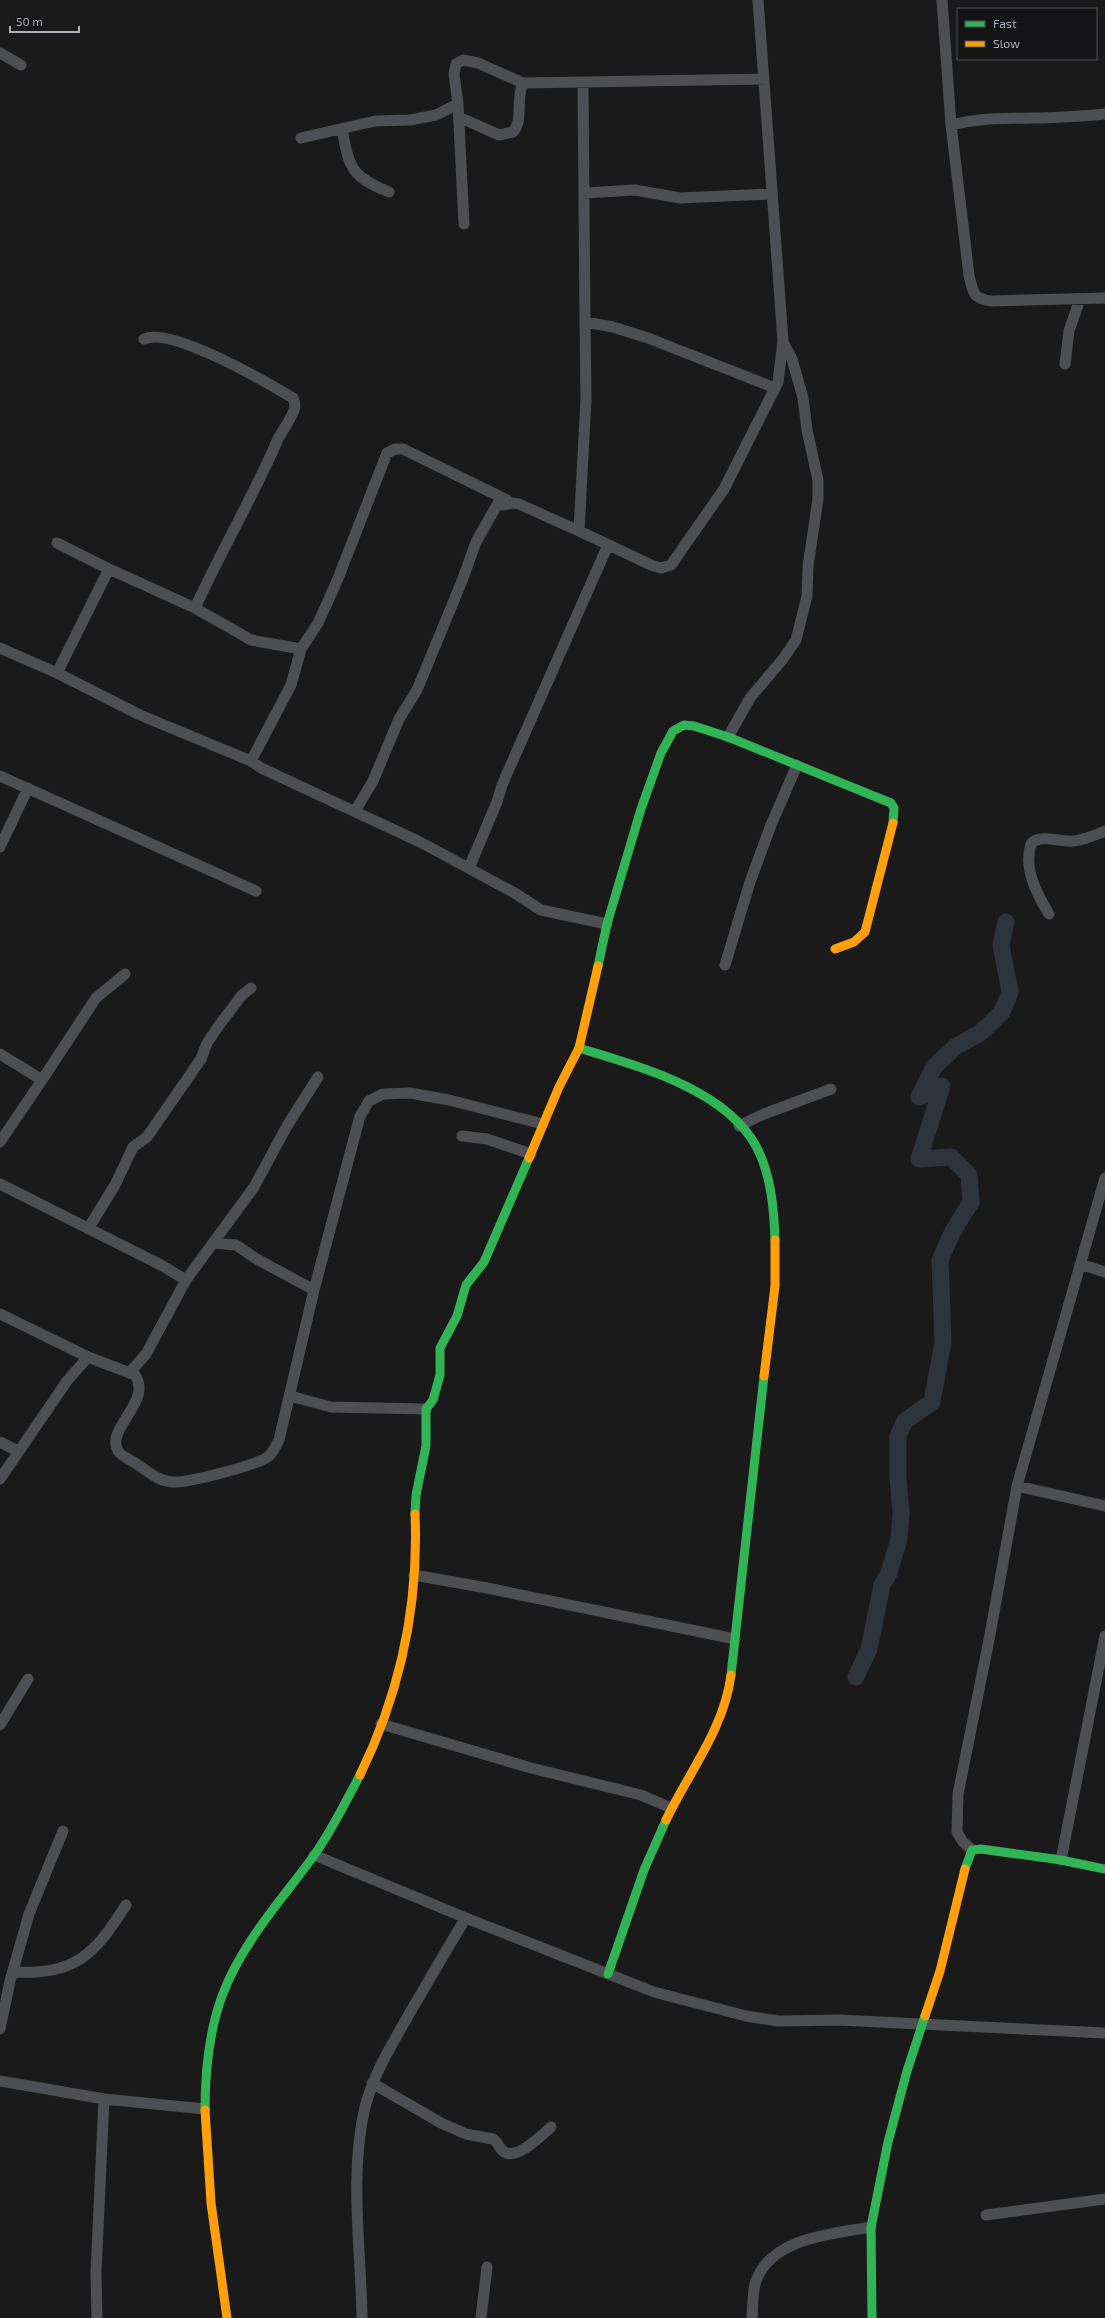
<svg xmlns="http://www.w3.org/2000/svg" width="1105" height="2318" viewBox="0 0 1105 2318" font-family="'Exo 2',sans-serif">
<style>
.lines{fill:none;stroke-linecap:round;stroke-linejoin:round}
.river{stroke:#2d343c;stroke-width:17}
.street{stroke:#4e4f53;stroke-width:11}
.fast{stroke:#30b455;stroke-width:9}
.slow{stroke:#ff9f0a;stroke-width:9}
</style>
<rect width="100%" height="100%" fill="#1a1a1a"/>
<g class="lines">
<path class="river" d="M856,1677l13,-28 13,-64 7,-12 10,-34 2,-26 -3,-36v-41l7,-15 27,-19 11,-60 -3,-82 13,-29 18,-29 -2,-27 -18,-18 -32,2 23,-73 -23,11 15,-30 21,-20 25,-14 22,-21 8,-20 -9,-47 5,-23"/>
<path class="street" d="M942,0l9,125c31,-8 52,-6 83,-7 24,0 47,-2 71,-4
M0,53l21,12
M583,83l2,239
M459,117l40,18 14,-3c11,-12 2,-31 10,-49
M951,125l18,150c4,18 4,24 23,26l113,-3
M342,129c7,38 9,48 47,63
M301,138l74,-17 35,-1 26,-5 22,-11
M584,193l51,-3 45,8 92,-4
M464,224l-6,-120 -4,-30 2,-10 7,-4 15,3 45,20 241,-4
M144,339c27,-13 122,43 149,59 1,3 2,6 2,9 -2,10 -12,22 -17,32 -25,58 -57,112 -83,169
M1065,364l4,-33 11,-32
M501,498l3,7 8,-2 7,1 60,27 7,-132 -1,-77 28,5 35,11 127,50 3,-6 5,-41 -25,-341
M579,531l72,34 10,3 10,-3 53,-76 51,-101
M57,543l52,26
M0,648l57,25 83,42 111,46 10,7 159,74 93,50 28,18 66,14
M57,673l52,-104 86,39 56,32 50,9
M728,737l22,-39 33,-39 13,-19 11,-44 1,-30 10,-67v-19l-11,-50 -4,-32 -11,-39 -9,-17
M251,761l40,-76 10,-36 17,-26 19,-42 50,-128 8,-4h8l104,51
M0,776l256,115
M355,811l18,-30 26,-62 18,-29 45,-109 14,-39 25,-44
M0,847l28,-59
M469,868l28,-66 5,-17 106,-240
M1049,914c-12,-20 -26,-45 -18,-70 9,-11 31,-1 43,-3 11,-1 21,-6 31,-10
M725,965l25,-83 21,-57 26,-60
M0,1054l42,26 -42,62
M42,1080l54,-82 29,-24
M739,1126l25,-12 67,-25
M462,1136l25,3 44,15
M0,1184l161,81 25,15
M88,1229l27,-44 18,-38 14,-10 54,-78 6,-16 13,-19 22,-29 9,-7
M214,1243l22,2 19,13 59,32
M1080,1264l25,8
M0,1314l88,43 47,18c18,27 -30,53 -17,76 4,6 12,8 17,12 13,8 22,18 38,19 15,1 85,-17 96,-26 4,-3 7,-11 10,-16l35,-150 46,-174 9,-15 14,-7 27,-1 39,7 94,24
M130,1372l16,-18 40,-74 68,-93 33,-61 31,-49
M290,1396l41,11 95,2
M0,1442l18,9
M0,1479l67,-98 21,-24
M1017,1486l88,20
M414,1575l73,13 248,51
M381,1724l150,44 110,27 30,13
M0,1725l28,-46
M972,1850l-9,-8 -6,-10 1,-38 31,-154 28,-154 88,-308
M314,1855l152,63 188,74 92,24 32,5 61,-1 266,13
M1061,1860l44,-224
M13,1972c63,3 81,-17 113,-67
M0,2029l10,-48 19,-67 34,-83
M0,2081l104,18 101,10
M372,2083l69,40 25,11 27,5c5,3 6,9 10,12 13,11 39,-16 48,-24
M986,2215l119,-16
M97,2318l-1,-45 8,-174
M362,2318c-1,-69 -13,-143 3,-211 9,-35 29,-66 47,-98 18,-30 35,-61 54,-91
M481,2318l6,-51
M752,2318c1,-12 0,-25 4,-37 16,-44 77,-47 115,-54"/>
<path class="fast" d="M598,966l9,-42 34,-115 20,-56 12,-22 11,-6 10,1 34,11 163,66 3,5 -1,15
M579,1048c58,18 145,40 177,98 15,28 18,63 19,94
M415,1514l1,-19 10,-49v-37l7,-9 7,-25v-27l17,-32 9,-31 18,-23 45,-104
M731,1675l33,-299
M965,1869l7,-19 9,-1 80,11 44,9
M608,1974l36,-104 22,-50
M205,2110c0,-38 4,-78 17,-114 20,-54 60,-96 93,-142 17,-24 31,-53 45,-79
M872,2318l-1,-91 17,-85 19,-71 18,-55"/>
<path class="slow" d="M835,949l19,-7 11,-10 28,-109
M529,1158l30,-71 20,-39 19,-82
M764,1376l11,-90v-46
M360,1775c40,-82 59,-169 55,-261
M666,1820c23,-48 58,-91 65,-145
M925,2016l15,-45 25,-102
M205,2110l6,93 16,115"/>
</g>
<rect x="957" y="8" width="140" height="52" fill="#141416" stroke="#515258"/>
<rect x="965" y="21" width="20" height="6" fill="#30b455" stroke="#515258"/>
<text x="993" y="28" font-size="12" fill="#acb0ba">Fast</text>
<rect x="965" y="41" width="20" height="6" fill="#ff9f0a" stroke="#515258"/>
<text x="993" y="48" font-size="12" fill="#acb0ba">Slow</text>
<path d="M10 26v6h69v-6" fill="none" stroke="#acb0ba" stroke-width="2"/>
<text x="16" y="26" font-size="12" fill="#acb0ba" stroke="#141416" stroke-width="3" paint-order="stroke">50 m</text>
</svg>
